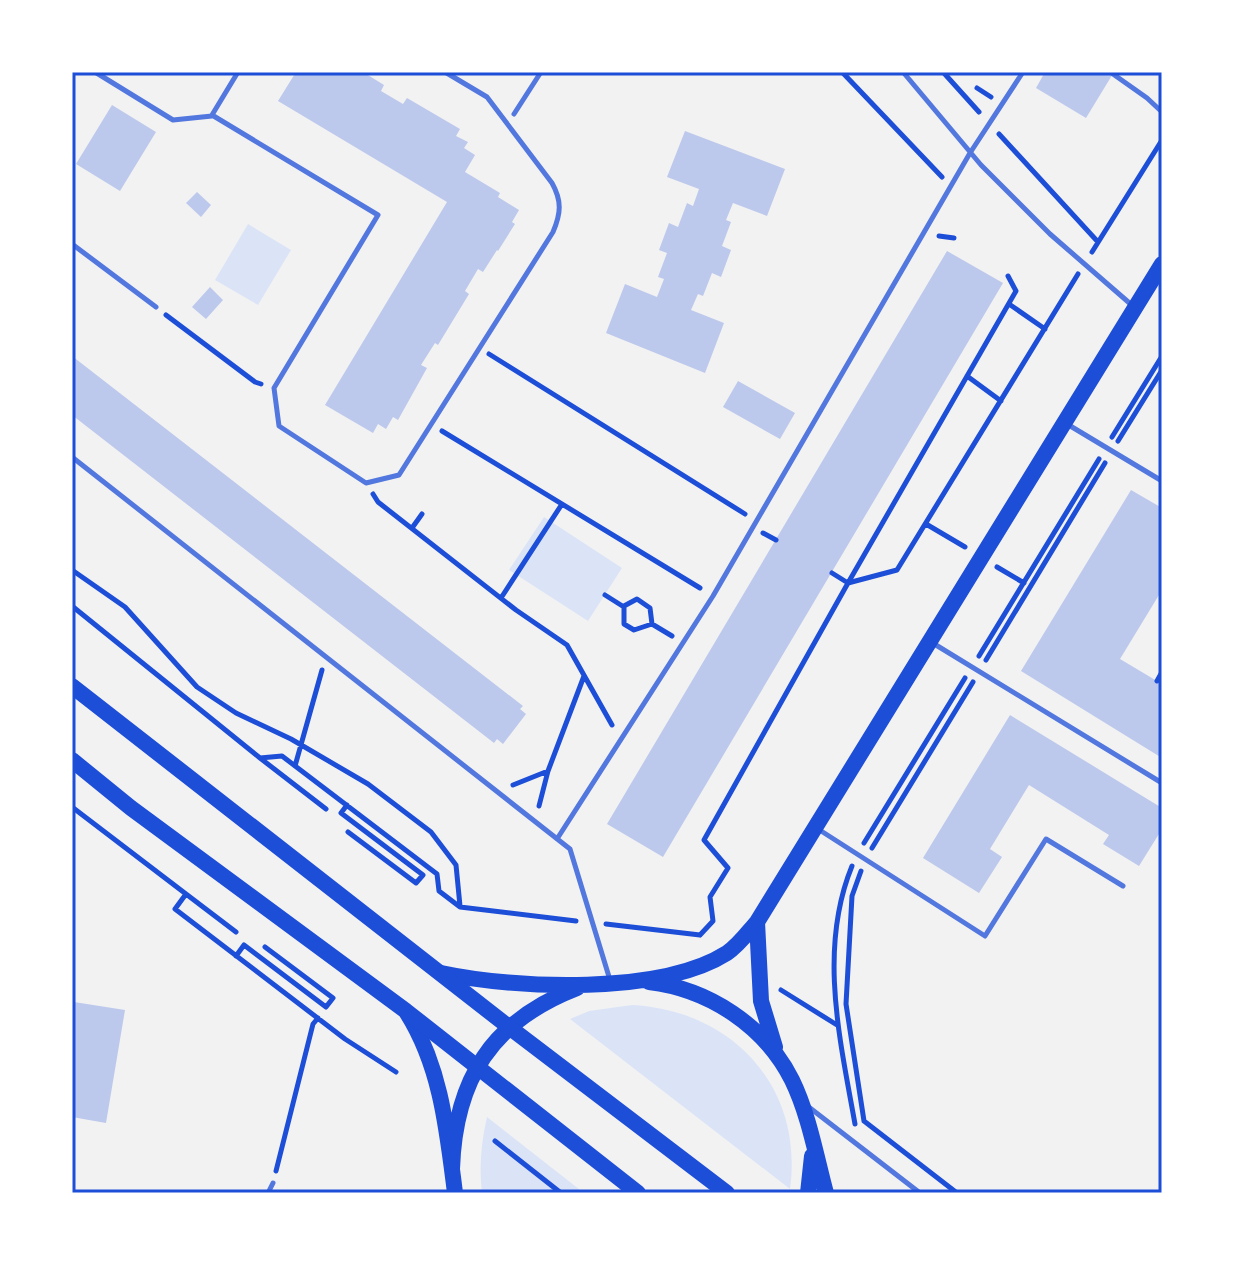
<svg xmlns="http://www.w3.org/2000/svg" width="1234" height="1265" viewBox="0 0 1234 1265" font-family="'DejaVu Sans',sans-serif">
<style>
.green{fill:#dbe4f7}
.building{fill:#bdc9ec}
.lines{fill:none;stroke-linecap:round;stroke-linejoin:round}
.path{stroke:#1d4ed8;stroke-width:5}
.service{stroke:#5277de;stroke-width:5}
.secondary{stroke:#1d4ed8;stroke-width:16}
.primary{stroke:#1d4ed8;stroke-width:16}
.neatline{fill:none;stroke:#1d4ed8;stroke-width:3}
</style>
<rect width="100%" height="100%" fill="#f2f2f2"/>
<path class="green" d="M248,224l43,26 -33,55 -43,-25z
M544,517l78,51 -34,53 -79,-51z
M632,1005c100,5 172,82 158,184l-220,-170 19,-8z
M487,1117l97,76h-102c-3,-27 -1,-50 5,-76z"/>
<path class="building" d="M296,72h67l21,13 -3,6 22,13 4,-6 53,31 -4,7 12,6 -4,6 11,7 -10,17 35,21 -2,4 21,13 -7,12 3,2 -17,27 -1,-1 -14,22 -5,-3 -13,22 4,3 -31,51 -3,-2 -14,22 6,3 -29,52 -5,-3 -7,12 -8,-5 -5,9 -48,-28 122,-203 -169,-101z
M1045,72h69l-28,46 -50,-30z
M112,105l44,27 -36,59 -44,-27z
M685,131l100,38 -18,47 -34,-13 -7,17 5,2 -9,24 9,4 -10,27 -9,-4 -9,23 -5,-2 -7,16 33,13 -19,50 -99,-40 19,-49 32,13 7,-18 -6,-2 9,-24 -8,-3 10,-27 9,4 9,-24 6,3 6,-17 -32,-12z
M197,192l14,13 -10,12 -15,-14z
M947,251l56,32 -340,574 -56,-33z
M210,287l13,13 -17,19 -14,-12z
M72,356l451,350 -3,3 6,5 -23,30 -6,-5 -3,4 -422,-328z
M738,381l57,32 -15,26 -57,-32z
M1131,490l31,18v82l-42,69 42,25v74l-141,-87z
M1010,715l152,93v21l-23,37 -36,-22 6,-9 -80,-50 -39,64 12,8 -23,36 -56,-35z
M74,1002l51,8 -19,113 -34,-6z"/>
<g class="lines">
<path class="path" d="M842,72l100,105
M943,72l36,40
M977,88l14,9
M999,134l99,108
M939,236l15,2
M1092,252l70,-112
M1009,304l36,25
M166,315l89,67 6,2
M489,354l256,160
M967,376l34,25
M442,431l258,157
M1112,437l50,-81
M1118,441l44,-71
M373,494l5,8 138,108 51,35 45,80
M926,524l39,23
M412,528l10,-14
M763,533l13,7
M997,567l27,16
M72,570l53,37 72,80 39,26 55,26 77,45 63,48 25,33 4,41
M832,573l16,10 168,-292 -8,-15
M605,595l19,12v17l10,6 18,-6 20,12
M501,598l61,-94
M72,606l188,152 22,-2 155,118 2,17 21,16 116,14
M624,606l13,-7 13,9 2,16
M979,656l120,-197
M986,660l119,-197
M1157,681l5,-9
M260,758l66,51
M295,766l27,-96
M548,771l36,-95
M513,785l35,-14 -9,35
M347,805l-6,8 82,62 -7,8 -68,-51
M72,807l114,87 -11,15 170,130 51,33
M864,843l101,-165
M872,848l101,-166
M852,866c-34,83 -12,174 3,258
M861,871l-9,25 -6,108 18,117 93,72
M186,894l50,38
M606,924l94,11
M700,935l13,-14 -3,-24 18,-29 -24,-28 144,-257 49,-13 181,-296
M236,956l8,-11 82,62 7,-9 -68,-51
M781,990l56,35
M495,1141l66,52
M276,1171l37,-147 5,-6"/>
<path class="service" d="M95,72l78,48 39,-4
M238,72l-26,43 166,100 -104,173 5,38 87,57 33,-8 154,-243c8,-19 9,-31 -1,-49l-65,-86 -42,-25
M903,72l78,93 69,69 84,73
M1113,74l34,24 15,14
M514,114l27,-42
M72,244l84,63
M1067,424l95,57
M72,457l498,392 40,131
M931,642l231,141
M818,829l167,107 61,-97 77,47
M557,839l156,-243 257,-443 53,-81
M810,1108l110,85
M268,1193l5,-10"/>
<path class="secondary" d="M757,922l4,79 14,46
M441,973c75,16 220,22 286,-20 12,-8 21,-21 30,-31l405,-658
M649,982c60,7 116,44 143,98 17,35 24,76 34,113
M407,1013c34,54 40,117 48,180
M452,1169c3,-90 40,-148 125,-181
M808,1193l4,-37"/>
<path class="primary" d="M72,686l437,341 218,166
M72,760l59,48 275,203 232,182"/>
</g>
<rect width="1234" height="1265" fill="none" stroke="#ffffff" stroke-width="148"/>
<rect x="74" y="74" width="1086" height="1117" class="neatline"/>
</svg>
